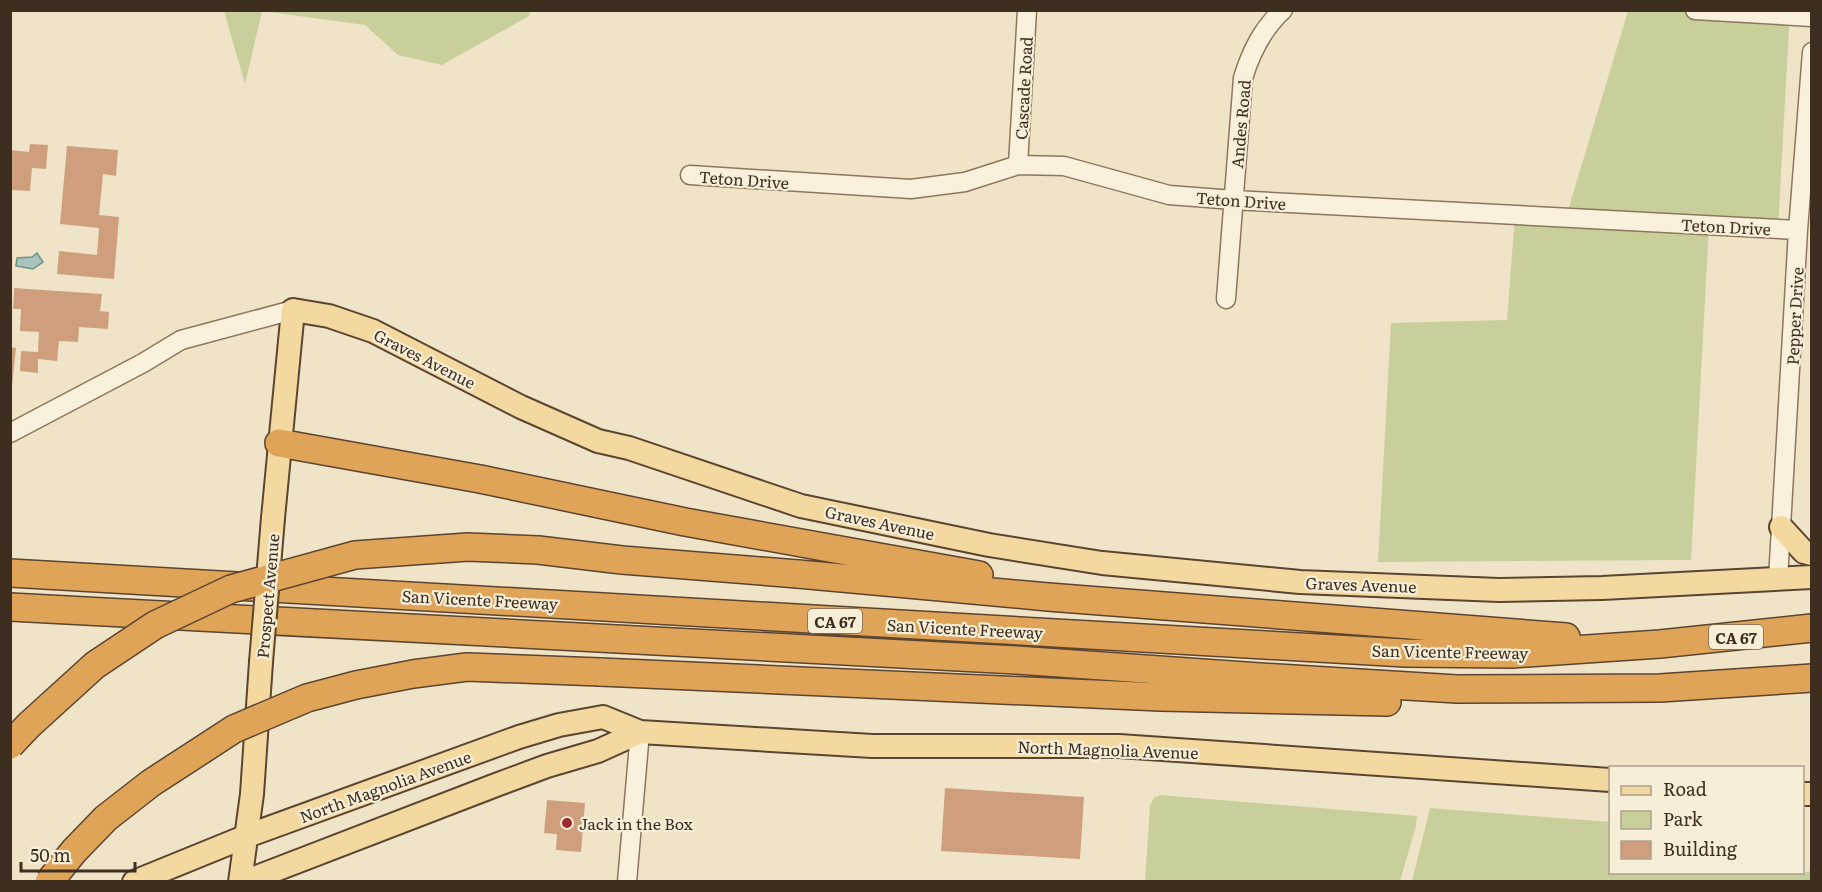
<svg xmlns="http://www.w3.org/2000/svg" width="1822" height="892" viewBox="0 0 1822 892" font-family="Literata,serif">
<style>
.green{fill:#c9cf9b}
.water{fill:#a9c4bc;stroke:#6f938a;stroke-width:1.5}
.building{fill:#cf9f7d}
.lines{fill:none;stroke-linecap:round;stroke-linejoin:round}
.minor-casing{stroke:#8d765c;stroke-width:21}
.major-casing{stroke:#5b4430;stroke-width:26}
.highway-casing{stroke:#5b4430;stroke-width:30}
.minor{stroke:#faf1dc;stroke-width:18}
.major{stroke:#f3d9a0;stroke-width:22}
.highway{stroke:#e0a458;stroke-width:27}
.major-bridge-casing{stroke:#5b4430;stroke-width:26;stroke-linecap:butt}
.highway-bridge-casing{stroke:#5b4430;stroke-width:30;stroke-linecap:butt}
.major-bridge{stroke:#f3d9a0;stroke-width:22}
.highway-bridge{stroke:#e0a458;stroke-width:27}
.poi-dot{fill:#9e2a2b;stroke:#f7eed8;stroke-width:2}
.labels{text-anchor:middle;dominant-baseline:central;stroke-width:4.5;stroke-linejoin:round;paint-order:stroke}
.shield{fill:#f7eed8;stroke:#756857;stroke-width:1.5}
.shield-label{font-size:15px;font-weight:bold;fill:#3d2e20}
.street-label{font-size:16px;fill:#3d2e20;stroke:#f7eed8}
.poi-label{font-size:16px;fill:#3d2e20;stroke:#f7eed8;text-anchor:start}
</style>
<rect width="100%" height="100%" fill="#f0e4c8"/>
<path class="green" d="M224,11v-1l306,1 -1,5 -87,49 -44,-10 -33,-30 -103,-14 -17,73z
M1628,11h162l-12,218 -69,-3 -18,334 -313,2 13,-239 116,-3 8,-105 51,2z
M1160,795l257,21 -1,10 -16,55h-255l5,-76 4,-7z
M1430,808l180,14v50h199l2,-5v14h-399z"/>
<path class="water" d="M37,253l6,9 -10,7 -17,-3 1,-8 15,-1z"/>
<path class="building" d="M30,144l18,1 -2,24 -14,-1 -2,23 -20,-1v-40l19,2z
M67,146l51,4 -2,26 -13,-2 -4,41 20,2 -5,62 -57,-5 2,-23 38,4 2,-27 -39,-4z
M14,288l88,6 -2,17 9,1 -1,17 -29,-2 -1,15 -19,-1 -2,20 -19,-2v14l-18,-2 1,-20 17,1 1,-20 -19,-1 1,-22h-8z
M10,347l6,1 -4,38h-2z
M945,788l139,9 -4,62 -139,-8z
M547,800l38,3 -4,49 -25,-2 1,-16 -13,-1z"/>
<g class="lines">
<defs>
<path id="minor" d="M1695,10l117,7
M1018,165l9,-155
M690,175l221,14 54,-7 53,-17 46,1 105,29 65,5 564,30
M1226,299l17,-221c8,-26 19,-49 40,-68
M10,433l133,-70 38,-23 112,-30
M1778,580l20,-350 14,-178
M627,882l13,-150"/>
<path id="major" d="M273,518l20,-208 36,6 44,15 148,76 77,34 31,7 172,58 188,39 113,18 198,19 199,8 103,-2 210,-11
M1781,527l23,25 8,2
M1802,794h10
M134,882l113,-46 272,-99 40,-12 44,-8 37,15 232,14h247l491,34
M240,882l12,-88 9,-132
M244,882l252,-97 51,-19 51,-15 42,-19"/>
<path id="highway" d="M279,443l201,36 205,43 294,53
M10,573l1395,80 107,1 148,-10 152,-16
M798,574l250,23 518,40
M10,607l1006,53 244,17 197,12 203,-1 152,-10
M600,672l560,25 227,5"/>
</defs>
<use href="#minor" class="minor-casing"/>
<use href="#major" class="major-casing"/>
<use href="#highway" class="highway-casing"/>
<use href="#minor" class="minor"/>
<use href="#major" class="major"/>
<use href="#highway" class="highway"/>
<defs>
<path id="major-bridge" d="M261,662l12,-144"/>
<path id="highway-bridge" d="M10,745l19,-20 66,-60 60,-40 76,-36 124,-34 113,-8 70,3 84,10 176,14
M49,882l25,-31 32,-33 45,-35 83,-54 73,-31 49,-13 57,-11 54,-7 133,5"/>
</defs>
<use href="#major-bridge" class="major-bridge-casing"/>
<use href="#highway-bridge" class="highway-bridge-casing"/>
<use href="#major-bridge" class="major-bridge"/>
<use href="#highway-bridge" class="highway-bridge"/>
</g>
<circle class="poi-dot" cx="567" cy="823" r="6"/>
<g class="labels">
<g class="shield">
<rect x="808" y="609" width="54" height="24" rx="4.5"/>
<rect x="1709" y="625" width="54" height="24" rx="4.5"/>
</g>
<g class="shield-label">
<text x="835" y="621">CA 67</text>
<text x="1736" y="637">CA 67</text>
</g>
<g class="street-label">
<text transform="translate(1023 88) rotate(-87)">Cascade Road</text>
<text transform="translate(1240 124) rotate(-85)">Andes Road</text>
<text transform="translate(744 179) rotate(4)">Teton Drive</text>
<text transform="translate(1241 200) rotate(4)">Teton Drive</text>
<text transform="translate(1726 226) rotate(3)">Teton Drive</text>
<text transform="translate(1794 316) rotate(-87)">Pepper Drive</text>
<text transform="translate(425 358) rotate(27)">Graves Avenue</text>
<text transform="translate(880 522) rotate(12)">Graves Avenue</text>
<text transform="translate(1361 584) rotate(2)">Graves Avenue</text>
<text transform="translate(267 596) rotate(-85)">Prospect Avenue</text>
<text transform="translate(480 599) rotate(3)">San Vicente Freeway</text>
<text transform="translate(965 628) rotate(3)">San Vicente Freeway</text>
<text transform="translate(1450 651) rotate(1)">San Vicente Freeway</text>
<text transform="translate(1108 749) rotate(2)">North Magnolia Avenue</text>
<text transform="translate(385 786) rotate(-20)">North Magnolia Avenue</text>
</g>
<g class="poi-label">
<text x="579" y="823">Jack in the Box</text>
</g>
</g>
<rect width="1822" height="892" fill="none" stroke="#3d2e20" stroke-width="24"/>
<rect x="1609" y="766" width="195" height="108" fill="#f7eed8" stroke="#ada18e" stroke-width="1.5"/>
<rect x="1621" y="786" width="30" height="9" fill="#f3d9a0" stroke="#ada18e" stroke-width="1.5"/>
<text x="1663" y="796" font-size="18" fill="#3d2e20">Road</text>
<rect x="1621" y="811" width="30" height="18" fill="#c9cf9b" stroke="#ada18e" stroke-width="1.5"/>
<text x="1663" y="826" font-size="18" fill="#3d2e20">Park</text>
<rect x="1621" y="841" width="30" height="18" fill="#cf9f7d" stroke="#ada18e" stroke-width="1.5"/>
<text x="1663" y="856" font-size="18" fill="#3d2e20">Building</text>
<path d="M21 862v9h114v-9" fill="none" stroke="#3d2e20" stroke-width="3"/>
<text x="30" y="862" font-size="18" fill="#3d2e20" stroke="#f7eed8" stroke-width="4.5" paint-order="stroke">50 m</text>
</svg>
